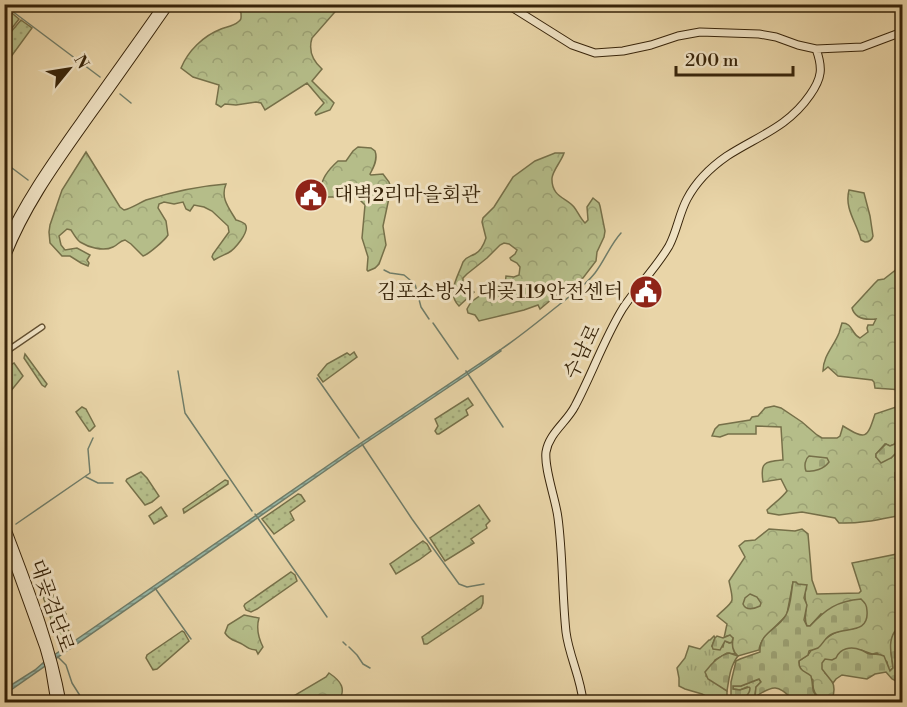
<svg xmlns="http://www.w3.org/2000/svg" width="907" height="707" viewBox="0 0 907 707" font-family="'Libre Bodoni','Noto Serif KR',serif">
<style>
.grass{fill:url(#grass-tufts);stroke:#767049;stroke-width:1.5}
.forest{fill:url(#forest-crowns);stroke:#767049;stroke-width:1.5}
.cemetery{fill:url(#cemetery-stones);stroke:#767049;stroke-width:1.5}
.garden{fill:url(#garden-dots);stroke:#767049;stroke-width:1.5}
.water{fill:url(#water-rules);stroke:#707d69;stroke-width:1.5}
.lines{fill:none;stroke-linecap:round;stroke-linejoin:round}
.stream{stroke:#707d69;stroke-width:1.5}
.street-casing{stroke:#635031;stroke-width:7}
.secondary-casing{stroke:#362309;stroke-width:9}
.street{stroke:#f1e4c6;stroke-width:4.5}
.secondary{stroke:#f1e4c6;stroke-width:7}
.labels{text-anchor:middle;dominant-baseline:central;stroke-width:6;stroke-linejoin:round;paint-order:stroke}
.poi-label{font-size:20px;fill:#362309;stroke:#f1e4c6;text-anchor:start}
.street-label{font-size:20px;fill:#362309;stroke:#f1e4c6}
</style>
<defs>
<pattern id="grass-tufts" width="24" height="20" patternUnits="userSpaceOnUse" patternTransform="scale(1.5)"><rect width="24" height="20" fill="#b5bd89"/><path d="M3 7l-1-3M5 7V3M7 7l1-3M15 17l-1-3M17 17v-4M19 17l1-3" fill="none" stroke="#9ca275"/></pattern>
<pattern id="forest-crowns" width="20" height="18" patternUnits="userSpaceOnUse" patternTransform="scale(1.5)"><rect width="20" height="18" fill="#b5bd89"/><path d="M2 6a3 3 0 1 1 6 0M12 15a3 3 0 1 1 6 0" fill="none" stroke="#9ca275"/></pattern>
<pattern id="cemetery-stones" width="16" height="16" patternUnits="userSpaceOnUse" patternTransform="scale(1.5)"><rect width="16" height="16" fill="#b5bd89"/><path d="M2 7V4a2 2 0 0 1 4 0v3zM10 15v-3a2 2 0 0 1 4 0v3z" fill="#9ca275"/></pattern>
<pattern id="garden-dots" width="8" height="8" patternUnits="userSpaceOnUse" patternTransform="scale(1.5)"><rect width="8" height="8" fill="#b5bd89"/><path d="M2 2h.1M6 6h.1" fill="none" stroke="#9ca275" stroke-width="1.8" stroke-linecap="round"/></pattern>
<pattern id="water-rules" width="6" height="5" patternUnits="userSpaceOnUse" patternTransform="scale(1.5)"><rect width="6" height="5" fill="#97b9a9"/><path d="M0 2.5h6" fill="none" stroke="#7c9688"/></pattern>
</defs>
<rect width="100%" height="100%" fill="#e9d5a8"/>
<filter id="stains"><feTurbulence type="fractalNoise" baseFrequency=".00333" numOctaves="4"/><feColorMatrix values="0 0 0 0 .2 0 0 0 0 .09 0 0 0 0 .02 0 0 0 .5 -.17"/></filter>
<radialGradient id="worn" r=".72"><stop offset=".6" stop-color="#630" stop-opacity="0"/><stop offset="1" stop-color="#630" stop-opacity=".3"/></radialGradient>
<path class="grass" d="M714,636l1,2 -3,8 11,1 1,-5 1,-1 4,2 3,-1 3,12 -8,-1 -12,7 -9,16 21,15v6l-3,5h-7l-15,-8 -17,-5 -6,-3v-8l-2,-10 8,-10 4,-12 11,3 9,-9h1z"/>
<path class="forest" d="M220,5h121l-29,33c-4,13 1,23 10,31l-10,12 22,22 -4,7 -14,5 -1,-2 9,-10 -17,-20 -42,27 -4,-7 -5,-1 -20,3 -11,-1 -4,3 -5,-3 3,-19 -26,-8 -12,-9c7,-17 22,-32 40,-39 5,-2 13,-3 17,-7 4,-3 3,-4 3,-9 -5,-7 -9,-7 -17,-6z
M358,147l13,1 4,3c3,8 -1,16 -5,23l1,1 12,-1 6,8 3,9 -3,7 -6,28 3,19 -7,19 -4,4 -7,3 -1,-1 1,-13 -6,-19 3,-33 -8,-8 -4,-10 -7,-1 -3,8 -3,3h-15c-10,-13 3,-27 13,-36h8l7,-10z
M86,152l34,55 4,3c8,-2 15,-7 22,-10 26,-8 53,-14 80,-16 -6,14 3,24 10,36 2,0 8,3 9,4 6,7 -11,26 -17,29 -4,2 -9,4 -14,7l-2,-3 1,-3 16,-22 -1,-6 -16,-15 -8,-4 -10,-2 -4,6 -4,-2 -3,-7 -9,2 -10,-2 -5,2 -1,4 8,13 2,14c-3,5 -19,19 -25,21l-12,-12 -6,-4c-6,1 -7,5 -12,7 -10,5 -25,0 -33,-5 -4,-3 -7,-9 -9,-12l-4,-1 -8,7 2,9 4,5 12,-2 13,7 -3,5 2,3 -1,3 -7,-3 -11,-7h-8l-12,-13 -1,-11 1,-7 12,-35z
M555,153h9c-3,9 -11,17 -12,25 -1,19 15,20 22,29 4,5 6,11 11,16l3,-3 -1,-13 6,-9 6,5 1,3 5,25 -1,6 -7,15 -1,9 -13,17 -24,15 -19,16 -2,-4 -14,5 -45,11 -4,-6 -7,-2 -1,-4 4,-7 20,-14 14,-3 1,-9 8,1 5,-2 1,-8 -3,-4 -6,-3 -1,-2 5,-4 2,-4 -8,-6 -5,-1 -4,2 -13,13 -20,16 -4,4v5l2,3 9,6 -15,14c-13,-13 -1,-29 4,-44 4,-6 6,-5 12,-8 6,-3 9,-10 11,-16l-4,-16 1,-4 11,-11 19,-30 22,-16z
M849,190l15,3 6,23 3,20c-1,4 -4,6 -8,6l-4,-2c-4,-17 -17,-31 -12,-50z
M902,265v103h-1l-2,10 3,-1v13l-27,-2 -1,-6 -2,-2 -34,-4 -10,-9 -5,4c0,-15 11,-25 16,-38 1,-3 2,-7 3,-10 11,0 9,11 18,15l8,-6 -1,-4 1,-3h5l3,-6c-9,1 -21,0 -24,-11l22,-24 4,-4 6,-1z
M902,405v26l-5,2 -2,11 -5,2 -5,-2 -9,10v3l15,1 5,-5h6v22l-7,-2v7l7,2v33c-21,4 -41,9 -63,8l-4,-5 -33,-6 -23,3 -11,-2 -1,-3c7,-7 14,-11 20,-19l-6,-12 -18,3c-3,-20 1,-20 20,-22l-2,-33 -25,-1v8h-28l-8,3 -8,-1 3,-7 4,-4 31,-5 2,-3 6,-1 7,-8 9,-2 7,2 21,14 15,13 5,3h15l3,-2 3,-10c23,14 24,13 32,-12z
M769,529l26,2 7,-2 6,5 4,46 5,14 42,-1 2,-2 -9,-28 50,-10v76h-3l-8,23 2,16 -4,3 -2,-9 -10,-9 -5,1 -11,-4 -29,10 -7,13c9,7 11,16 7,26l-8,2c-9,-6 -12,-10 -11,-21 -7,-6 -15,-10 -14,-19l9,-6c3,-6 6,-7 11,-11 14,-12 19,-14 38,-16l-36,-14 -11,12h-3c-4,-9 0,-14 -1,-22 -1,-7 -2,-9 0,-16l-13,-6 -6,32c-8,12 -26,20 -28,36l-21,6c-6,-5 -6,-11 -5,-18l-6,-2 -3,2 3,-14 -10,-8c18,-17 17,-11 12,-35l16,-24 -6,-11 6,-5 10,-1z
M244,615l15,3c-3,10 -1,19 4,29l-5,7 -2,-4c-7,-1 -8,-2 -14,-6 -7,-4 -12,-3 -17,-11l3,-8z
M329,673c12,8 18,16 9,29h-54l1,-1 41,-24z
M759,679l2,3 -5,5 -2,15h-13l2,-4 3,-1 1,-10 -7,3 -7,-1v-3h8z"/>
<path class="cemetery" d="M902,431v22h-6l-5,5 -10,5 -5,-6v-3l10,-10 4,2 5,-2 2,-5 -1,-4z
M809,456l18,2 2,4c-5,7 -15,10 -23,9 -2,-5 -1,-12 3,-15z
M793,582h3l2,2 9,1 -3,13 3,7 -3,15 3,6h3c16,-17 27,-25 51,-27 4,4 6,6 6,12 2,23 -21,16 -35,23 -7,3 -8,9 -14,14 -2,1 -6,2 -9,3l-1,4 -9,6c-1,10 6,10 12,15 4,15 -3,15 13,25l8,-2 -1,3h-35c-18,-15 -19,-20 -41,-5l1,-10 5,-5 -2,-3 -18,7h-8v3l7,1 9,-3 1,1c0,8 -6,8 -9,14h-10v-20l5,-21 4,-2 20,-7c-1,-20 18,-22 26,-37 5,-9 5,-22 7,-33z
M750,594l7,3 4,6 -1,3c-6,3 -14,5 -17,-2l2,-6z
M899,629h3v55l-10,-5 -6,-7 -11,2 -8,5 -25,-4 -6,4 -3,4 -11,-14v-6l3,-4 7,1 4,-2c4,-10 15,-12 25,-8 4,1 4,3 9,4 5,1 8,-1 14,2l6,15 3,-3c-1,-13 -6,-25 2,-37z
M730,635l3,3 -1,4 -2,1 -5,-2 -5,9 -7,-1 -1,-3 3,-8 2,-2 6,2z
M729,653l9,3c-8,10 -9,23 -11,35l-19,-12 -3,-7c6,-8 15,-17 24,-19z"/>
<path class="garden" d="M6,8l13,11 -14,18v-28z
M21,20l11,8 -27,37v-26z
M354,352l3,5 -34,25 -5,-7 9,-11 20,-11 3,2z
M25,354l22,30 -2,3 -3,-2 -18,-27z
M14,363l9,13 -13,16 -5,-7v-16z
M468,398l5,7 -7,5 2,5 -29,19h-2l-2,-3 3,-5 -3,-7z
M82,407l4,2 9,17 -5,5h-1l-13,-19z
M141,472l6,6 12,18 -7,6 -7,3 -19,-24 1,-2z
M225,480l3,1v3l-44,29 -1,-4z
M298,494l3,1 4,6 -15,11 4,8 -20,14 -12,-15z
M479,505l11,16 -4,4 1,3 -16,11 3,4 -29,18 -15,-23z
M161,507l6,9 -13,8 -5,-8z
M423,541l4,3 4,7 -12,9 -23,14 -6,-10z
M291,572l4,3 2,6 -40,28 -6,3 -5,-2 -2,-4 1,-2z
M46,585l20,29 -5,3v2l11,17 -10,7 -3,-1 -18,-51 1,-3z
M481,596h2v7l-2,5 -54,36h-3l-2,-7z
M182,631l2,1 5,9 -32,28 -4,1 -7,-12 1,-3z"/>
<path class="water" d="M500,350l1,1 -18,13 -128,86 -350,244v-5l30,-19 9,-8 305,-211z"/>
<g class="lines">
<path class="stream" d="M4,5l96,72
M120,94l11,9
M4,162l24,18
M384,270l6,3 14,2 11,9 6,23 8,12
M433,323l25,36
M500,350c21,-14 40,-30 60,-46 12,-10 25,-18 35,-31 10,-13 15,-28 26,-40
M178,371l7,42 67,98
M466,371l37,56
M317,378l42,60
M362,444l50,75 47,65 8,3 17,-3
M86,477l12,6h15
M255,514l72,103
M16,524l74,-51 -2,-24 5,-11
M155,588l36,51
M343,642l3,3
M349,647l8,8 6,9 7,4
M58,657l8,8 6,18 12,19"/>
<defs>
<path id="street" d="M4,353l38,-26"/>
<path id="secondary" d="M495,4l18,4 59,37 23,8 28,-2 28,-6 27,-9 22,-4 59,2 17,3 22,8 18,4 46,-2 40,-15
M4,245c20,-45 49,-85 77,-125 27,-39 55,-77 82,-116
M4,263c20,-55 55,-102 89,-150 26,-36 51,-72 77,-109
M4,521c22,59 47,119 58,181
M4,537l40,111 5,18 6,36
M583,702c-2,-24 -14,-46 -17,-70 -4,-38 -3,-76 -8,-114 -2,-18 -14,-49 -12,-66 3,-19 21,-30 29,-46 17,-32 29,-67 48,-98 14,-21 33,-40 46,-62 8,-15 10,-32 18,-47 9,-17 24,-32 40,-43 31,-20 61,-29 83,-61 12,-17 13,-27 6,-46"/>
</defs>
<use href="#street" class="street-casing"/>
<use href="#secondary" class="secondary-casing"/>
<use href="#street" class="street"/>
<use href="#secondary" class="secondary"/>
</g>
<defs>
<symbol id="civic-disc" viewBox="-11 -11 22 22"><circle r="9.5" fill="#8f2418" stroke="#f1e4c6"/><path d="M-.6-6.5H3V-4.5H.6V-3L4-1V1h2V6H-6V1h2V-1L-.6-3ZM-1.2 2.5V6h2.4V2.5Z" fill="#fff"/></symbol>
</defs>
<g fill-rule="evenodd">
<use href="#civic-disc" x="292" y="176" width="38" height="38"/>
<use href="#civic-disc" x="627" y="273" width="38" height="38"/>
</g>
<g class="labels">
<g class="poi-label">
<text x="334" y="195">대벽2리마을회관</text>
<text x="623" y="292" text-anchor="end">김포소방서 대곶119안전센터</text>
</g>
<g class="street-label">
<text transform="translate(583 352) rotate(-64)">수남로</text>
<text transform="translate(51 606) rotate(71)">대곶검단로</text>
</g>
</g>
<rect width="907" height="707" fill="none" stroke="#e9d5a8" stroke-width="24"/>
<rect x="6" y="6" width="895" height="695" fill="none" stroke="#362309" stroke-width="3"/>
<rect x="12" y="12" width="883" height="683" fill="none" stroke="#362309" stroke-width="1.5"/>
<g transform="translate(69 69) rotate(60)" stroke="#f1e4c6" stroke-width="4.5" paint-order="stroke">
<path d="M0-4.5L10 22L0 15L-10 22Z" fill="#362309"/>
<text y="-9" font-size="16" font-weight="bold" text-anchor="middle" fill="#362309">N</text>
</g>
<path d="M676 66v9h117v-9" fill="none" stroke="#362309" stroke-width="3"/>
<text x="685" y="66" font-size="18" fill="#362309" stroke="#f1e4c6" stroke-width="4.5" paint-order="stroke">200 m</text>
<rect width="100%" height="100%" filter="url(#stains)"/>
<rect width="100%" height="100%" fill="url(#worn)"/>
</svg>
